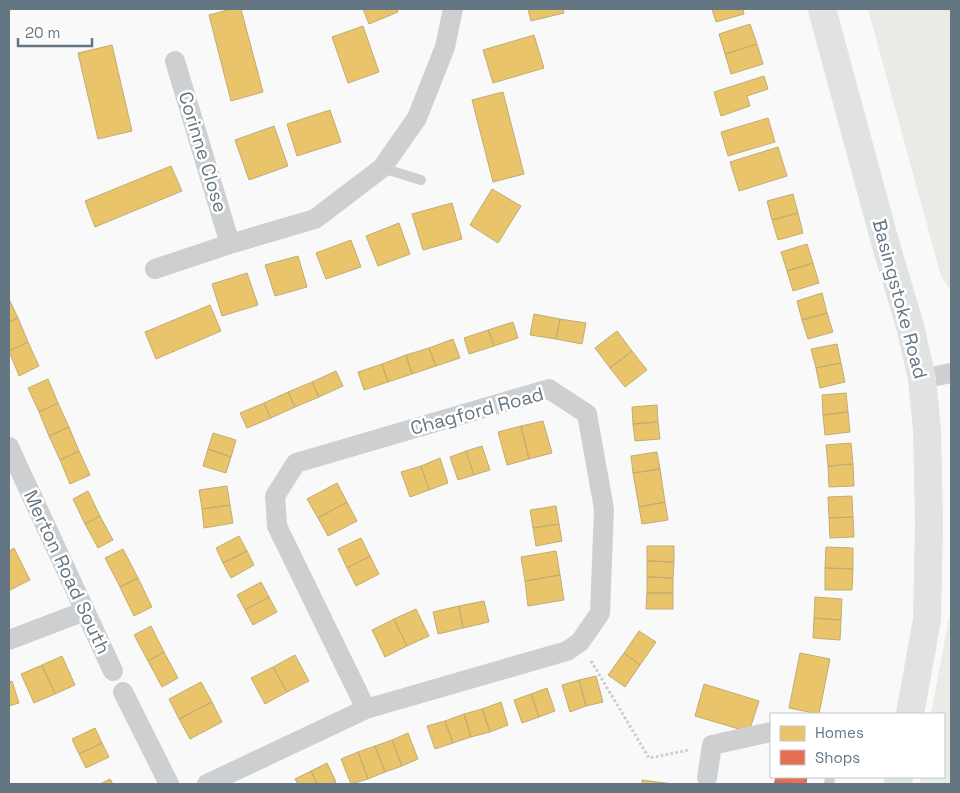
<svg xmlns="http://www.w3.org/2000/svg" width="960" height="793" viewBox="0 0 960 793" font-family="'Space Grotesk',sans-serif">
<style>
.green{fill:#e8ebe6}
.homes{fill:#e9c46a;stroke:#c1ad72}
.shops{fill:#e76f51;stroke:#c07160}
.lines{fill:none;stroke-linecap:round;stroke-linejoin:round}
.path{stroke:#cbcccd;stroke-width:3;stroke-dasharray:2.5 2.5;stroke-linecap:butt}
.lane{stroke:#cecfd0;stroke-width:10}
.street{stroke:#cecfd0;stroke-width:20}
.secondary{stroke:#e1e2e2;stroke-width:28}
.labels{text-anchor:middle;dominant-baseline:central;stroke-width:5;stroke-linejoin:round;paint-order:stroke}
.street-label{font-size:19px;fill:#657683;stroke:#fff}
</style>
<rect width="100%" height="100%" fill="#f9f9f9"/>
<path class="green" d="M868,9h83v282l-10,-15z
M951,608v176h-31l1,-7h23v-63h-13z"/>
<path class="homes" d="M231,9h10l22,83 -32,9 -22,-86z
M363,9h34l1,3 -29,12z
M528,9h35l1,4 -33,8z
M712,9h31l1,5 -28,8z
M750,24l7,20 -32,10 -6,-20z
M363,26l16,46 -31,11 -16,-46z
M534,35l10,33 -51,15 -10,-33z
M757,44l6,20 -32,10 -6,-20z
M112,45l20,86 -34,8 -20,-86z
M764,76l4,13 -21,7 3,10 -29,10 -7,-24z
M503,92l21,82 -31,8 -21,-82z
M330,110l11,32 -44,14 -10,-32z
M768,118l7,24 -47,14 -7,-24z
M274,126l14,40 -39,14 -14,-40z
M778,147l9,29 -48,15 -9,-29z
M171,166l11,25 -87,36 -10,-26z
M492,189l29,17 -23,37 -28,-18z
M793,194l5,19 -26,7 -5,-19z
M452,203l10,36 -39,11 -11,-36z
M798,213l5,20 -25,7 -6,-20z
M399,223l11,31 -32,12 -12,-30z
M351,240l10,27 -35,12 -10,-26z
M807,244l6,19 -26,8 -6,-19z
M298,256l9,31 -32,9 -10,-31z
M813,263l6,20 -26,8 -6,-20z
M247,273l11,32 -36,11 -10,-32z
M822,293l5,20 -25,7 -5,-19z
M9,299l9,19 -9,4z
M210,305l11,26 -65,28 -11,-27z
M827,313l6,19 -25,7 -6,-19z
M534,314l26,5 -4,20 -26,-4z
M18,318l10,24 -19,9v-29z
M560,319l26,4 -4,21 -26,-5z
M513,322l5,16 -24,8 -6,-16z
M488,330l6,16 -25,8 -5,-16z
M617,331l15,20 -22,17 -15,-20z
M453,339l7,19 -24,8 -7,-18z
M28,342l11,24 -20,10 -10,-25z
M837,344l4,19 -25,5 -5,-19z
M429,348l7,18 -24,8 -6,-19z
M632,351l15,19 -22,17 -15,-19z
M406,355l6,19 -24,8 -6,-18z
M841,363l4,19 -25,6 -4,-20z
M382,364l6,18 -24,8 -6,-18z
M336,371l7,15 -24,11 -7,-15z
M48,379l10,24 -19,9 -11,-24z
M312,382l7,15 -24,10 -7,-15z
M288,392l7,15 -24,11 -7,-15z
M846,393l2,19 -25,3 -1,-20z
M58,403l11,24 -20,9 -10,-24z
M264,403l7,15 -24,10 -7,-15z
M657,405l1,17 -25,2 -1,-17z
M848,412l2,20 -25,3 -2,-20z
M543,421l9,32 -23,6 -8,-33z
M658,422l2,17 -25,2 -2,-17z
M521,426l8,33 -22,6 -9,-33z
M69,427l10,24 -19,9 -11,-24z
M213,433l23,7 -5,17 -23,-8z
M851,443l2,21 -25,2 -2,-21z
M482,446l8,24 -16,5 -8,-24z
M208,449l23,8 -5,16 -23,-7z
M79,451l11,24 -20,9 -10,-24z
M466,451l8,24 -16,5 -8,-23z
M657,452l3,17 -27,4 -2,-17z
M440,458l8,25 -19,7 -8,-24z
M853,464l1,22 -25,1 -1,-21z
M421,466l8,24 -19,7 -9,-25z
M660,469l5,33 -26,5 -6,-34z
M337,483l10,19 -29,16 -11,-19z
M227,486l3,19 -28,4 -3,-19z
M88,491l12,25 -15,8 -12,-25z
M852,496l1,21 -24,1 -1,-21z
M347,502l10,19 -29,15 -10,-18z
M665,502l3,18 -26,4 -3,-17z
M230,505l3,18 -29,5 -2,-19z
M556,506l3,18 -26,4 -3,-18z
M100,516l13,24 -15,8 -13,-24z
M853,517l1,20 -24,1 -1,-20z
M559,524l3,17 -26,5 -3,-18z
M239,536l8,15 -24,12 -7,-15z
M361,538l9,18 -23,12 -9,-19z
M647,546h27v16l-27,-1z
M826,547l27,1v21l-28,-1z
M14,548l16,32 -20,10 -1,-3v-36z
M123,549l15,29 -18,9 -15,-29z
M247,551l7,14 -23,13 -8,-15z
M556,551l4,24 -35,6 -4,-24z
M370,556l9,18 -23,12 -9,-18z
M647,561l27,1 -1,16 -26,-1z
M825,568l28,1 -1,21h-27z
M560,575l4,25 -36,6 -3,-25z
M647,577l26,1v15h-26z
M138,578l14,29 -18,9 -14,-29z
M261,582l8,15 -24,13 -8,-15z
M647,593h26v16h-27z
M269,597l8,15 -24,13 -8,-15z
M815,597l27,2 -1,21 -27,-2z
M484,601l5,21 -26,6 -4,-22z
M459,606l4,22 -25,6 -5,-22z
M416,609l13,27 -22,10 -13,-27z
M814,618l27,2 -1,20 -27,-2z
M394,619l13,27 -22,11 -13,-27z
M151,626l13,26 -16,9 -14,-26z
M639,631l17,11 -16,23 -16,-12z
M164,652l14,26 -16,9 -14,-26z
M624,653l16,12 -15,22 -17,-12z
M800,653l30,6 -11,55 -30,-6z
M295,655l14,26 -22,11 -14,-25z
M62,656l13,29 -20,9 -13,-29z
M42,665l13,29 -21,9 -13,-29z
M273,667l14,25 -22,12 -14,-26z
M596,676l7,26 -17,4 -7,-26z
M579,680l7,26 -16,6 -8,-27z
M12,681l7,22 -10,3v-24z
M201,682l11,20 -33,17 -10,-20z
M704,684l55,17 -10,31 -54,-16z
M547,688l8,23 -16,6 -8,-23z
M531,694l8,23 -17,6 -8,-23z
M212,702l10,20 -32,17 -11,-20z
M501,702l7,23 -18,7 -8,-23z
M482,709l8,23 -19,5 -7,-23z
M464,714l7,23 -18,6 -8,-22z
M445,721l8,22 -18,6 -8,-23z
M95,728l7,15 -23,11 -7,-15z
M408,733l10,26 -16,7 -10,-26z
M392,740l10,26 -17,6 -10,-26z
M102,743l7,14 -23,11 -7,-14z
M375,746l10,26 -17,7 -10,-27z
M358,752l10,27 -17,5 -10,-25z
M327,763l9,19 -4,2h-15l-6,-13z
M311,771l6,13h-19l-3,-5z
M110,779l3,5h-13z
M642,780l31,4h-31z"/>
<path class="shops" d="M776,777h31l-1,7h-15l-16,-3z
M775,781l16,3h-17z"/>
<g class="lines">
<path class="path" d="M591,661l58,97 40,-8"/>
<path class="lane" d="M382,168l39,12
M829,784l1,-7"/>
<path class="street" d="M175,61l55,183 85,-25 67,-51 35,-50 28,-71 8,-38
M155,269l75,-25
M922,379l29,-6
M9,447l104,224
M9,640l76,-29
M123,692l46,92
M707,778l5,-33 59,-13
M207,784l159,-75 201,-58 13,-9 20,-29 4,-104 -17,-95 -38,-25 -253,74 -21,33 2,30 89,183"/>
<path class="secondary" d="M822,9l63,233 25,84 12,53 5,50 2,94 -2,97 -17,94
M898,784l1,-7"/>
</g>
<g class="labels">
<g class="street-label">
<text transform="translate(203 152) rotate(73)">Corinne Close</text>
<text transform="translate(900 299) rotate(75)">Basingstoke Road</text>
<text transform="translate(477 411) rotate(-15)">Chagford Road</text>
<text transform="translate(67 572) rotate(65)">Merton Road South</text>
</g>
</g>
<rect width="960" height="793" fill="none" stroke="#657683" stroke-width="20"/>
<rect x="770" y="713" width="175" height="65" fill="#ffffff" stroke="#c1c8cd"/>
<rect x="780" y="726" width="25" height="15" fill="#e9c46a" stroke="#c1c8cd"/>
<text x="815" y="738" font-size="15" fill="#657683">Homes</text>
<rect x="780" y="750" width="25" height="15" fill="#e76f51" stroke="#c1c8cd"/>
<text x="815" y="763" font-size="15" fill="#657683">Shops</text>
<path d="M18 38v8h74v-8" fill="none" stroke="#657683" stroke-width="2.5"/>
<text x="25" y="38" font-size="15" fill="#657683" stroke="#ffffff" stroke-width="4" paint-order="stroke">20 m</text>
</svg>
